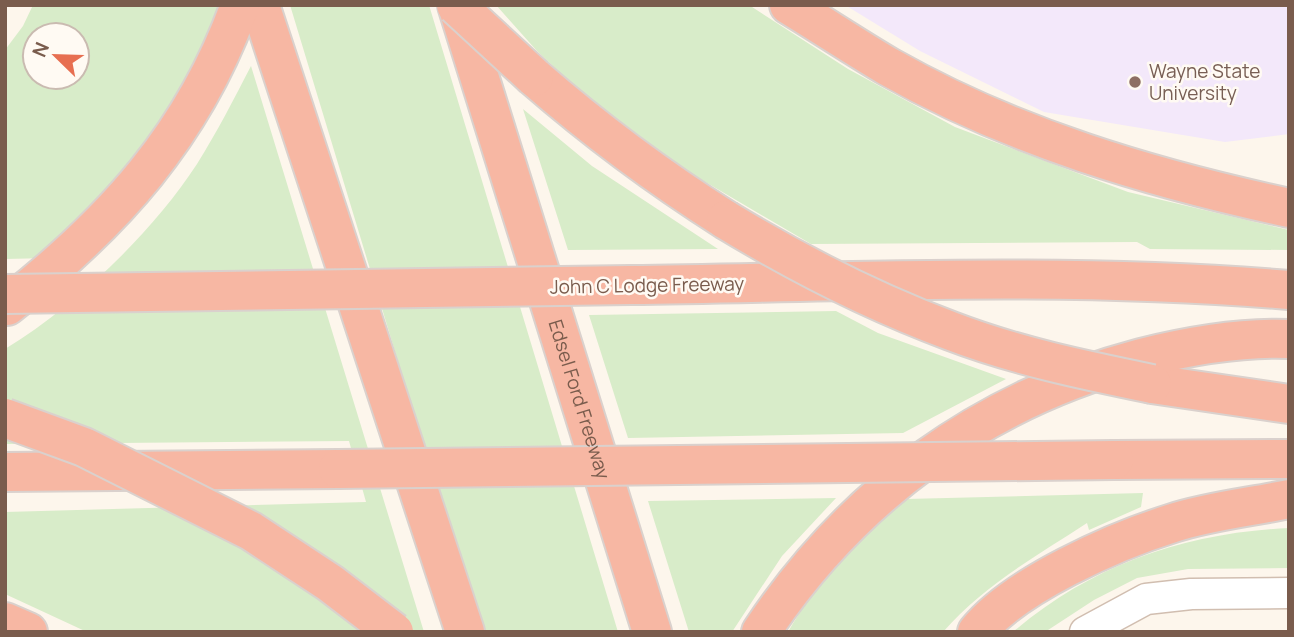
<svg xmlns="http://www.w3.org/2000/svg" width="1294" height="637" viewBox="0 0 1294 637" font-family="Manrope,sans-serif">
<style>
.education{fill:#f3e8fa}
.green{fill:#d8ecc9;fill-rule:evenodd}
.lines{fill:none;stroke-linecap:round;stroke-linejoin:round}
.minor-casing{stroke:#d1beb0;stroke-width:33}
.motorway-casing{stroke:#dad1cd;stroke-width:42}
.minor{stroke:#fff;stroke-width:30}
.motorway{stroke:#f7b7a3;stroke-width:38}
.motorway-bridge-casing{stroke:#dad1cd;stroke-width:42;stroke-linecap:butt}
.motorway-bridge{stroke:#f7b7a3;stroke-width:38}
.education-dot{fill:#8d6e63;stroke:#fffaf3;stroke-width:2.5}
.labels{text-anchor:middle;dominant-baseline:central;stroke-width:5;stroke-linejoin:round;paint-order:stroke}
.education-label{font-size:19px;fill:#785e54;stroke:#fffaf3;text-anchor:start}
.street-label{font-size:19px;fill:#7a5c4d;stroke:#fffaf3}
</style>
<rect width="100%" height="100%" fill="#fdf6ec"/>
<path class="education" d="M845,5h444v129l-64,8 -181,-30 -124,-61z"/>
<path class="green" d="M33,5h190l-59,120 -114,133 -45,1v-209l18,-24zM35,35h42v42h-42z
M290,5h139l189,627h-138z
M496,5h253l99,64 107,58 173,65 161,38v20l-139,-1 -13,-7 -326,2 -126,-74 -109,-82 -39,-37z
M251,66l173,566h-337l-82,-38v-82l361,-10 -17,-61 -344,3v-95c71,-43 147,-116 192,-185 20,-32 37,-65 54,-98z
M523,109l69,57 126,83 -150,1z
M836,311l42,22 128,46 -103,54 -275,5 -39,-123z
M1143,493l-2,14 -52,23 -2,-7c-52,34 -103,62 -144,109h-155c29,-51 73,-95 118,-133z
M836,498l-54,58 -50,76h-43l-41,-131z
M1289,528v40l-101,1 -51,9 -43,22 -49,32h-32c80,-68 172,-99 276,-104z"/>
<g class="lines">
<defs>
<path id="minor" d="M1085,632l61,-33 45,-5 98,-1"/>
<g id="motorway">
<path d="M260,5l205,627"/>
<path id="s1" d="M457,5l195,627"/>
<path d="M789,5c33,20 66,42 100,62 124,70 261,111 400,141"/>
<path d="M534,77c61,53 124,100 192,143"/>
<path d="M631,285c218,-3 440,-13 658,5"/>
<path d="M7,306c106,-83 187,-172 233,-301"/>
<path d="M1152,384l137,20"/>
<path d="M1114,460l175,-1"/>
<path d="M5,472l333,-3"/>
<path d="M5,622l23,10"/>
<path d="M761,632c91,-137 221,-232 380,-274 48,-12 98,-21 148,-19"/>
<path d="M977,632c38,-47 138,-91 196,-109 37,-12 78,-16 116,-24"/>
</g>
</defs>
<use href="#minor" class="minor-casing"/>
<use href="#motorway" class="motorway-casing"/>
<use href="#minor" class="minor"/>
<use href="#motorway" class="motorway"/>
<defs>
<path id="motorway-bridge" d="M456,5l78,72
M726,220c71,43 147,82 225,111 65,25 133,39 201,53
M5,294l626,-9
M5,418l79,29 167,84 79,52 64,49
M338,469l776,-9"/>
</defs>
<use href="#motorway-bridge" class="motorway-bridge-casing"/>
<use href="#motorway-bridge" class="motorway-bridge"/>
</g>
<circle class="education-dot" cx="1135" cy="82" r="7"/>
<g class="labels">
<g class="education-label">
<text x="1149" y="71">Wayne State<tspan x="1149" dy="22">University</tspan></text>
</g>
<g class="street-label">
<text transform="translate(647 285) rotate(-1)">John C Lodge Freeway</text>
<text stroke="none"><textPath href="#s1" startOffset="413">Edsel Ford Freeway</textPath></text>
</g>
</g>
<rect width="1294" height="637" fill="none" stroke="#7a5c4d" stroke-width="14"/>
<g transform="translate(56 56) rotate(293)"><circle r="33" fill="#fffaf3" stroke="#cabbb1" stroke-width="2"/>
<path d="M0-5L12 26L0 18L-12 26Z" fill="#e76f51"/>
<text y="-10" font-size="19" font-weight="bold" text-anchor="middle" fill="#7a5c4d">N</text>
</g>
</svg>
